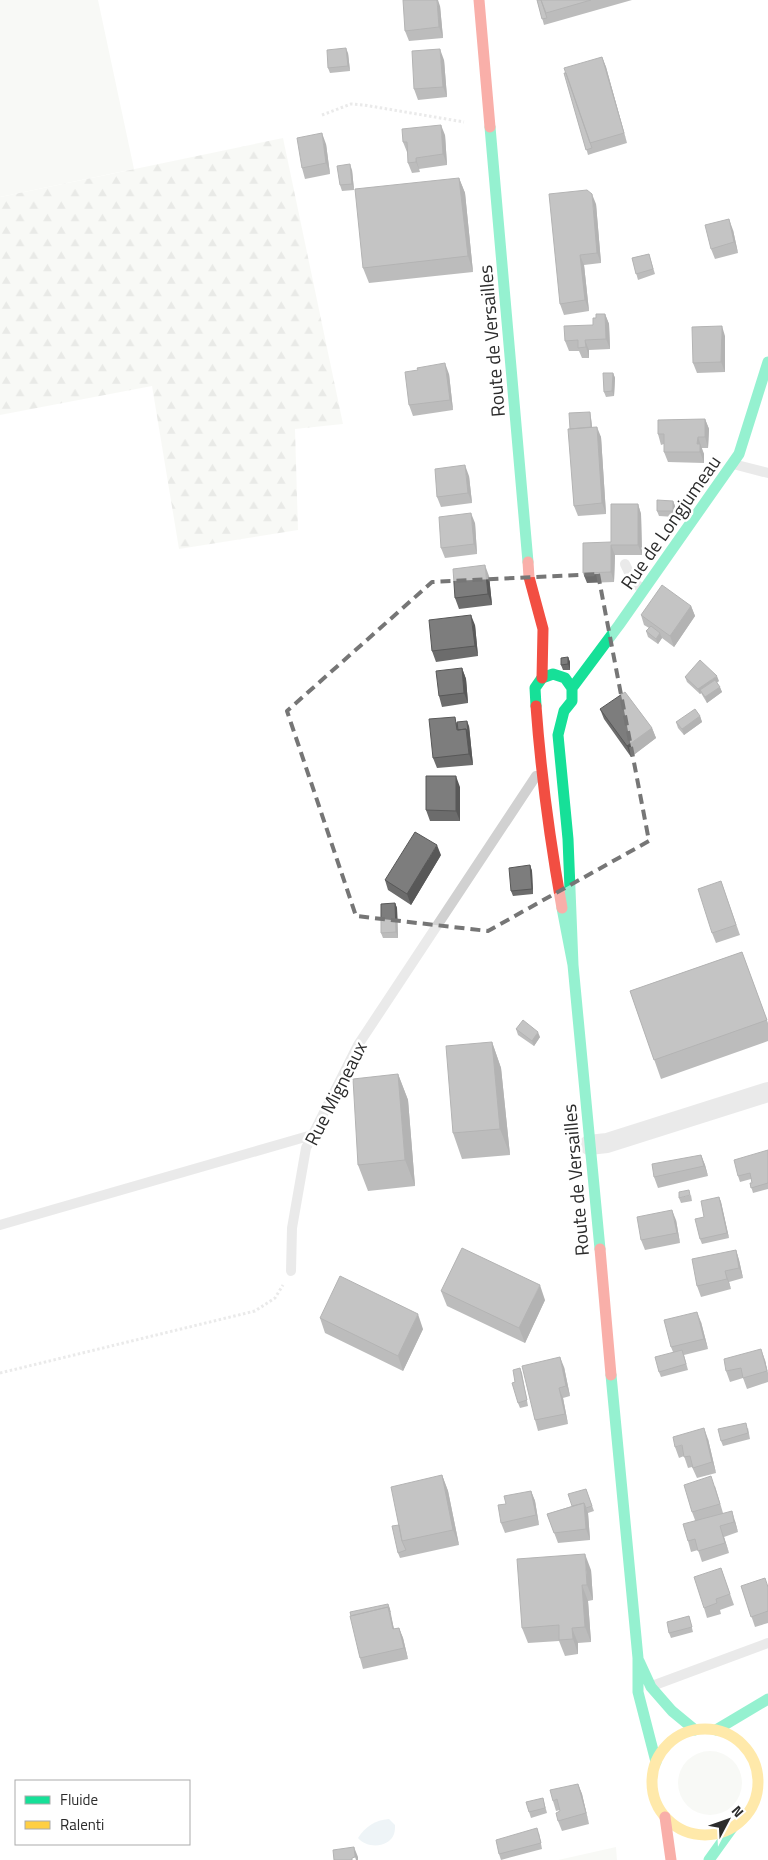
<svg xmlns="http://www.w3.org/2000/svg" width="768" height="1860" viewBox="0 0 768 1860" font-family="'Titillium Web',sans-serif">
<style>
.grass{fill:#f0f2eb}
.forest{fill:url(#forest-firs)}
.water{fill:#d9e7ed}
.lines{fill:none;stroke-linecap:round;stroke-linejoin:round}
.path{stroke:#d1d1d1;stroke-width:3;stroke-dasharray:2.5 2.5;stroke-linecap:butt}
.lane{stroke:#d1d1d1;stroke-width:10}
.street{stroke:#d1d1d1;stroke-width:20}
.fast{stroke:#16e098;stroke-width:11}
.slow{stroke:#ffcf43;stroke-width:11}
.jam{stroke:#f24e42;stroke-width:11}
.wall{fill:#6c6c6c}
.shaded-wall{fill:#585858}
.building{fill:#7d7d7d;stroke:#585858}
.marked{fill:none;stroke:#767676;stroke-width:4;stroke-dasharray:10 6;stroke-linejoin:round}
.labels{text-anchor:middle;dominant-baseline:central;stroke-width:5;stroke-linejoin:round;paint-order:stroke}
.street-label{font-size:19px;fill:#2c2c2c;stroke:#fff}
</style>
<defs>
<pattern id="forest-firs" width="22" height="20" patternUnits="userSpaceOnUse" patternTransform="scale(1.25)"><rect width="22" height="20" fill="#f0f2eb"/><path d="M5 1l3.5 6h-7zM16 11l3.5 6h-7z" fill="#ced0ca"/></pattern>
</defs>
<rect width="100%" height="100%" fill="#fff"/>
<path class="grass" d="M0,0h98l36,169 -134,28z
M678 1783a32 32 0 1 1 64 0a32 32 0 1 1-64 0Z
M616,1847l1,13h-59z"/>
<path class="forest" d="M283,138l60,286 -48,5 3,101 -119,19 -27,-163 -152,29v-218z"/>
<path class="water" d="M389,1819l6,6c0,3 0,6 -1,9 -5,14 -27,15 -36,4 7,-11 17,-18 31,-19z"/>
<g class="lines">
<path class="path" d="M322,115l29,-11 13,1 100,17
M0,1373l255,-62 20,-13 8,-13"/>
<path class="lane" d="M733,464l35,9
M625,564l9,19 9,6
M0,1225l312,-90
M291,1271l1,-43 14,-80 52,-103 178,-269
M652,1686l116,-43"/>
<path class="street" d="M589,1145l18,-2 161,-51"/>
<path class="fast" d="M490,127l38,435
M572,688l47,-63 120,-171 29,-92
M536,706l-1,-18 7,-10 11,-4 12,4 7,10v13l-8,10 -6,24 10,104 5,126
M562,908l11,57 27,284
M611,1375l27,283v34l18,70
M639,1661l12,26 21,24 23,19
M716,1730l52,-31
M709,1860l23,-32"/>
<path class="slow" d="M652 1782a53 53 0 1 1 106 0a53 53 0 1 1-106 0Z"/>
<path class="jam" d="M479,0l11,127
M528,562l1,15 14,52 -1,49
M536,706c5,69 14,135 26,202
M600,1249l11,126
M665,1817l6,43"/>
</g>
<path class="wall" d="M537,0h95l-88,25z
M440,6l3,32 -34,3 -4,-10z
M348,53l2,18 -20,2 -2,-5z
M602,57l4,10 21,76 -33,10 -1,-1 1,1 -6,2 -22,-82z
M444,60l3,37 -29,3 -4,-11z
M445,135l2,30 -28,4 1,3 -8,1 -4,-10v-11h-1l-4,-10z
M326,144l4,30 -25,5 -3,-11z
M352,170l2,20 -12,1 -2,-6z
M459,178l6,15 8,79 -104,11 -6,-15z
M596,204l5,59 -17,2 5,46 -25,4 -4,-11z
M733,230l5,23 -23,6 -4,-10z
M649,254l6,20 -17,6 -6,-22z
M605,314l4,10 1,25 -21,1v8h-7l-3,-7h-10l-4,-10 28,-16 3,-7z
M725,336v36l-28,1 -4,-10z
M418,370l31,4 4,36 -40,6 -4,-11z
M613,373l2,5 -1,18 -8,1 -2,-5z
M591,418l1,9 9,10 5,77 -28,2 -4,-10 -4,-77z
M705,419l4,10 -1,19h-7l3,6v9l-36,-1 -4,-10v-8l-3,1 -3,-11z
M469,476l3,27 -31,4 -4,-10z
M673,501l2,5v11l-16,-1 -2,-5z
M638,504l3,10 1,41h-27l-1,27 -27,1 -4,-10 28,-31z
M475,523l2,31 -32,4 -4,-10z
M489,576l3,29 -33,4 -4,-11z
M691,606l4,10 -21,31 -12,-9 -4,6 -10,-7 -2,-6 3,-3 -5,-3 -3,-10z
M475,625l3,31 -42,6 -4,-11z
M568,657l2,5v8h-7l-2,-5z
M462,668l4,11 2,24 -26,4 -3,-11z
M685,677l34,4 -2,1 5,10 -15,11 -6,-10 -1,1 -13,-12z
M600,709l52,19 4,10 -25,19 -27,-38z
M700,716l2,6 -18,13 -6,-7 -2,-6z
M457,722l12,4 4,39 -36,3 -4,-10z
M460,787v34h-30l-4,-11z
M441,855l-30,50 -23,-15 -3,-10z
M530,865l2,6 1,23 -20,2 -2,-5z
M721,881l19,54 -24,8 -4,-10z
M395,903l2,5 1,30h-15l-2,-5z
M742,952l26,71v18l-107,38 -31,-88z
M516,1029l24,8 -6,9 -16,-11z
M492,1042l9,26 9,87 -48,4 -9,-26z
M398,1074l10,26 7,86 -47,5 -10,-26z
M768,1150v39l-15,4 -3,-10h2l-1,-4 -11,3 -2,-6z
M701,1155l4,10 3,11 -50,12 -4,-11z
M691,1195l1,6 -11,2 -2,-5z
M719,1197l2,5 8,36 -27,6 -2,-5 4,-22z
M676,1220l4,23 -35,7 -4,-10z
M736,1250l3,10 4,18 -14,4 2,7 -30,8 -4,-11z
M441,1291l104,9 -20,43 -78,-37z
M320,1318l103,11 -20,42 -78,-38z
M701,1322l7,27 -24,6 4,15 -27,7 -2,-5 14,-20 -2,-5z
M765,1360l3,13v9l-21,7 -4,-11 -13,4 -4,-11z
M564,1367l6,29 -7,2 5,26 -30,7 -3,-11z
M520,1368l2,5 6,33 -8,2 -2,-5 -3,-21z
M748,1428l2,11 -27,7 -2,-5z
M708,1439l8,34 -19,5 -5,-11 -4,1 -4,-12 -5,2 -4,-11z
M442,1475l6,16 11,54 -59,13 -2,-5 1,-28z
M715,1486l8,27 12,8 3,11 -14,5 5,16 -27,9 -4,-12 -7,2 -3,-11 7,-21 -3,-8z
M586,1489l8,22 -6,2 2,27 -32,3 -11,-29 25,-8z
M531,1491l4,10 4,24 -34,8 -4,-10 5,-19z
M721,1568l13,37 -14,5 1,4 -14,4 -3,-10z
M591,1570l2,30 -5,1 3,41 -13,1v11l-13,2 -6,-15 -31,2 -6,-15z
M768,1585v38l-13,4 -14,-41z
M388,1604l6,25 5,-1 4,10 5,21 -45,10 -3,-11z
M689,1616l4,16 -22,6 -2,-5z
M578,1784l4,10 7,30 -27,7 -4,-10 2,-11 -4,1 -3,-10z
M543,1798l4,15 -16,5 -2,-6z
M539,1833l3,16 -41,11 -2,-6z"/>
<path class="shaded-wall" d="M437,0h1l2,6 3,32 -4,-11z
M346,48l2,5 2,18 -2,-5z
M440,49l4,11 3,37 -4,-10z
M602,57l4,10 21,76 -3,-10z
M441,125l4,10 2,30 -4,-11z
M322,133l4,11 4,30 -4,-11z
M416,158l3,11 1,3 -4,-10z
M350,164l2,6 2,20 -2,-6z
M459,178l6,15 8,79 -5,-16z
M592,194l4,10 5,59 -4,-10z
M729,219l4,11 5,23 -4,-11z
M580,255l4,10 5,46 -4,-11z
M605,314l4,10 1,25 -4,-10z
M722,326l3,10v36l-4,-10z
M585,340l4,10v8l-3,-11z
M445,363l4,11 4,36 -3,-10z
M613,373l2,5 -1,18 -2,-5z
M590,412l1,6 2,20 -2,-5z
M705,419l4,10 -1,19 -3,-11z
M597,427l4,10 5,77 -4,-11z
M698,437l6,17v9l-7,-19z
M465,465l4,11 3,27 -4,-10z
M673,501l2,5v11l-2,-6z
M638,504l3,10 1,41 -4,-10z
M471,513l4,10 2,31 -3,-10z
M611,545l4,10 -1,27 -3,-10z
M485,565l4,11 3,29 -4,-11z
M691,606l4,10 -21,31 -4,-11z
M471,615l4,10 3,31 -3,-10z
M660,633l2,5 -4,6 -2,-5z
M568,657l2,5v8l-2,-6z
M462,668l4,11 2,24 -4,-10z
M717,676l2,5 -17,12 -2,-3 1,3 -1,1 -2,-5z
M720,687l2,5 -15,11 -2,-6z
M700,716l2,6 -18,13 -2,-6z
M467,721l2,5 4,39 -4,-11 -3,-25z
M652,728l4,10 -25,19 -4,-11z
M456,776l4,11v34l-4,-10z
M437,845l4,10 -30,50 -4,-11z
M530,865l2,6 1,23 -1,-5z
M395,903l2,5 1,30 -2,-6z
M538,1032l2,5 -6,9 -2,-5z
M492,1042l9,26 9,87 -10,-26z
M398,1074l10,26 7,86 -10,-26z
M701,1155l4,10 3,11 -4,-10z
M719,1197l2,5 8,36 -2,-5z
M672,1210l4,10 4,23 -3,-10z
M736,1250l3,10 4,18 -4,-10z
M725,1271l4,11 2,7 -4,-10z
M540,1285l5,15 -20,43 -6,-15z
M697,1312l4,10 7,27 -4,-10z
M418,1314l5,15 -20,42 -5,-15z
M761,1349l4,11 3,15 -1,-4z
M560,1357l4,10 6,29 -4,-10z
M559,1388l4,10 5,26 -3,-10z
M704,1428l4,11 8,34 -4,-11z
M442,1475l6,16 11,54 -6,-15z
M531,1491l4,10 4,24 -3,-10z
M584,1503l4,10 2,27 -4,-11z
M732,1511l3,10 3,11 -4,-10z
M720,1526l4,11 5,16 -4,-10z
M585,1554l6,16 2,30 -6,-15z
M582,1585l6,16 3,41 -6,-15z
M388,1604l2,5 6,31 -3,-11z
M399,1628l4,10 5,21 -4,-11z
M572,1628l6,15v11l-5,-15z
M578,1784l4,10 7,30 -3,-11z
M354,1847l4,10v3h-2l-1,-3z"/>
<path class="building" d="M403,0h34l2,27 -34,4z
M537,0h4l6,18 -5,1z
M541,0h50l-45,13z
M346,48l2,18 -20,2 -1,-18z
M440,49l3,38 -29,2 -2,-38z
M602,57l22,76 -34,10 -26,-75z
M564,73h2l26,75 -6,2z
M441,125l2,29 -27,4v4l-8,1 -1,-21h-4l-1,-13z
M322,133l4,30 -24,5 -5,-30z
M350,164l2,20 -12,1 -3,-19z
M459,178l9,78 -105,12 -8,-79z
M587,190l5,4 5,59 -17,2 5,45 -25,4 -11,-110z
M729,219l5,23 -23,7 -6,-24z
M649,254l4,15 -17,5 -4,-16z
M596,314h9l1,25 -21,1 1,7 -8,1v-8l-13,1 -1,-15 29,-1v-7h3z
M722,326l-1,36 -28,1 -1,-36z
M445,363l5,37 -41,5 -4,-33 13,-2 -1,-2z
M603,373h10l-1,18 -8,1z
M590,412l1,15 -21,2 -1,-16z
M705,419v18h-7l-1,7h3v8h-36v-18h-6v-14z
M597,427l5,76 -28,3 -6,-77z
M465,465l3,28 -31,4 -2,-28z
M657,500l16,1v10h-16z
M611,504h27v41h-27v27l-28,1v-30l28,-1z
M471,513l3,31 -33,4 -2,-31z
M485,565l3,29 -33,4 -2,-29z
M662,585l29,21 -21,30 -29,-21z
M471,615l4,31 -43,5 -3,-31z
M651,626l9,7 -4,6 -10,-8z
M568,657v7l-7,1v-7z
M700,660l17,16 -19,13 -13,-12z
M462,668l2,25 -25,3 -3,-25z
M715,680l5,7 -15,10 -5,-7z
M625,692l27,36 -25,18 -27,-37z
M695,709l5,7 -18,13 -6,-7z
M455,717l2,13 9,-1 3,25 -36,4 -4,-39z
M467,721l1,13 -2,-5 -8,1 -1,-8z
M426,776h30v35l-30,-1z
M415,832l22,13 -30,49 -22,-14z
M530,865l2,24 -21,2 -2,-23z
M721,881l15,44 -24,8 -14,-44z
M395,903l1,29 -15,1v-29z
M742,952l25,68 -113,40 -24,-69z
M523,1020l15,12 -6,9 -16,-12z
M492,1042l8,87 -47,4 -7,-87z
M398,1074l7,86 -47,5 -5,-86z
M768,1150v33l-17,5 -1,-5h2l-2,-10 -12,3 -4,-16z
M701,1155l3,11 -50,11 -2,-13z
M689,1190l1,5 -11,3v-6z
M719,1197l8,36 -27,6 -5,-20 9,-2 -3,-16z
M672,1210l5,23 -36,7 -4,-23z
M462,1248l78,37 -21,43 -78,-37z
M736,1250l3,18 -14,3 2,8 -30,7 -5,-27z
M340,1276l78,38 -20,42 -78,-38z
M697,1312l7,27 -33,8 -7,-27z
M761,1349l6,22 -24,7 -2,-10 -15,3 -2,-12z
M682,1350l4,14 -27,8 -4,-15z
M560,1357l6,29 -7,2 6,26 -30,6 -13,-54z
M520,1368l7,32 -9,3 -6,-20 3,-1 -2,-12z
M746,1423l2,10 -27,8 -3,-12z
M704,1428l8,34 -19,6 -3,-12 -6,1 -2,-12 -7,2 -2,-10z
M442,1475l11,55 -51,11 -11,-54z
M711,1476l9,28 -28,8 -8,-27z
M586,1489l6,17 -6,2 -2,-5 -12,3 -4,-12z
M531,1491l5,24 -35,8 -3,-18 8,-1 -2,-8z
M584,1503l2,26 -32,4 -7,-19z
M732,1511l2,11 -14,4 5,17 -27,8 -3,-12 -7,2 -5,-17z
M399,1525l3,16 4,9 -8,3 -6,-27z
M585,1554l2,31h-5l3,42 -13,1 1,11 -14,1v-15l-37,3 -5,-69z
M721,1568l9,26 -14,5 1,4 -13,5 -10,-31z
M765,1578l3,9v24l-17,6 -10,-31z
M388,1604l2,8 -2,-5 -37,9 -1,-4z
M388,1607l5,22 6,-1 5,20 -44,10 -10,-42z
M689,1616l3,11 -23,6 -2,-11z
M578,1784l8,29 -28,8 -2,-8 4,-2 -3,-12 -4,2 -3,-11z
M543,1798l2,10 -16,4 -3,-10z
M537,1828l4,15 -42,11 -3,-14z
M354,1847l1,10 -3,1v2h-18l-1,-10z"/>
<path d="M0 0H768V1860H0ZM598,574l51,267 -161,90 -132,-15 -69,-205 145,-129z" fill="#fff" fill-opacity=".55" fill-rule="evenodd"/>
<path class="marked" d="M598,574l51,267 -161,90 -132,-15 -69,-205 145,-129z"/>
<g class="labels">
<g class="street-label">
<text transform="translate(491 341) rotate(-95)">Route de Versailles</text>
<text transform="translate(670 522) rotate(-55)">Rue de Longjumeau</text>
<text transform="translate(335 1093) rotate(-63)">Rue Migneaux</text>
<text transform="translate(575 1180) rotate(-95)">Route de Versailles</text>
</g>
</g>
<rect x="15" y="1780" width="175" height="65" fill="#ffffff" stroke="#ababab"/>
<rect x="25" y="1796" width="25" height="8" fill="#16e098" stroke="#ababab"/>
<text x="60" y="1805" font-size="15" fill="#2c2c2c">Fluide</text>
<rect x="25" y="1821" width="25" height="8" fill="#ffcf43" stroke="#ababab"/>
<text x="60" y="1830" font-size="15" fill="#2c2c2c">Ralenti</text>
<g transform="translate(728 1820) rotate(49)" stroke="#ffffff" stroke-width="4" paint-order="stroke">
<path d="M0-4L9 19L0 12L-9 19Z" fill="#2c2c2c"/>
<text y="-8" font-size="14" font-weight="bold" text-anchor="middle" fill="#2c2c2c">N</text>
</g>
</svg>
